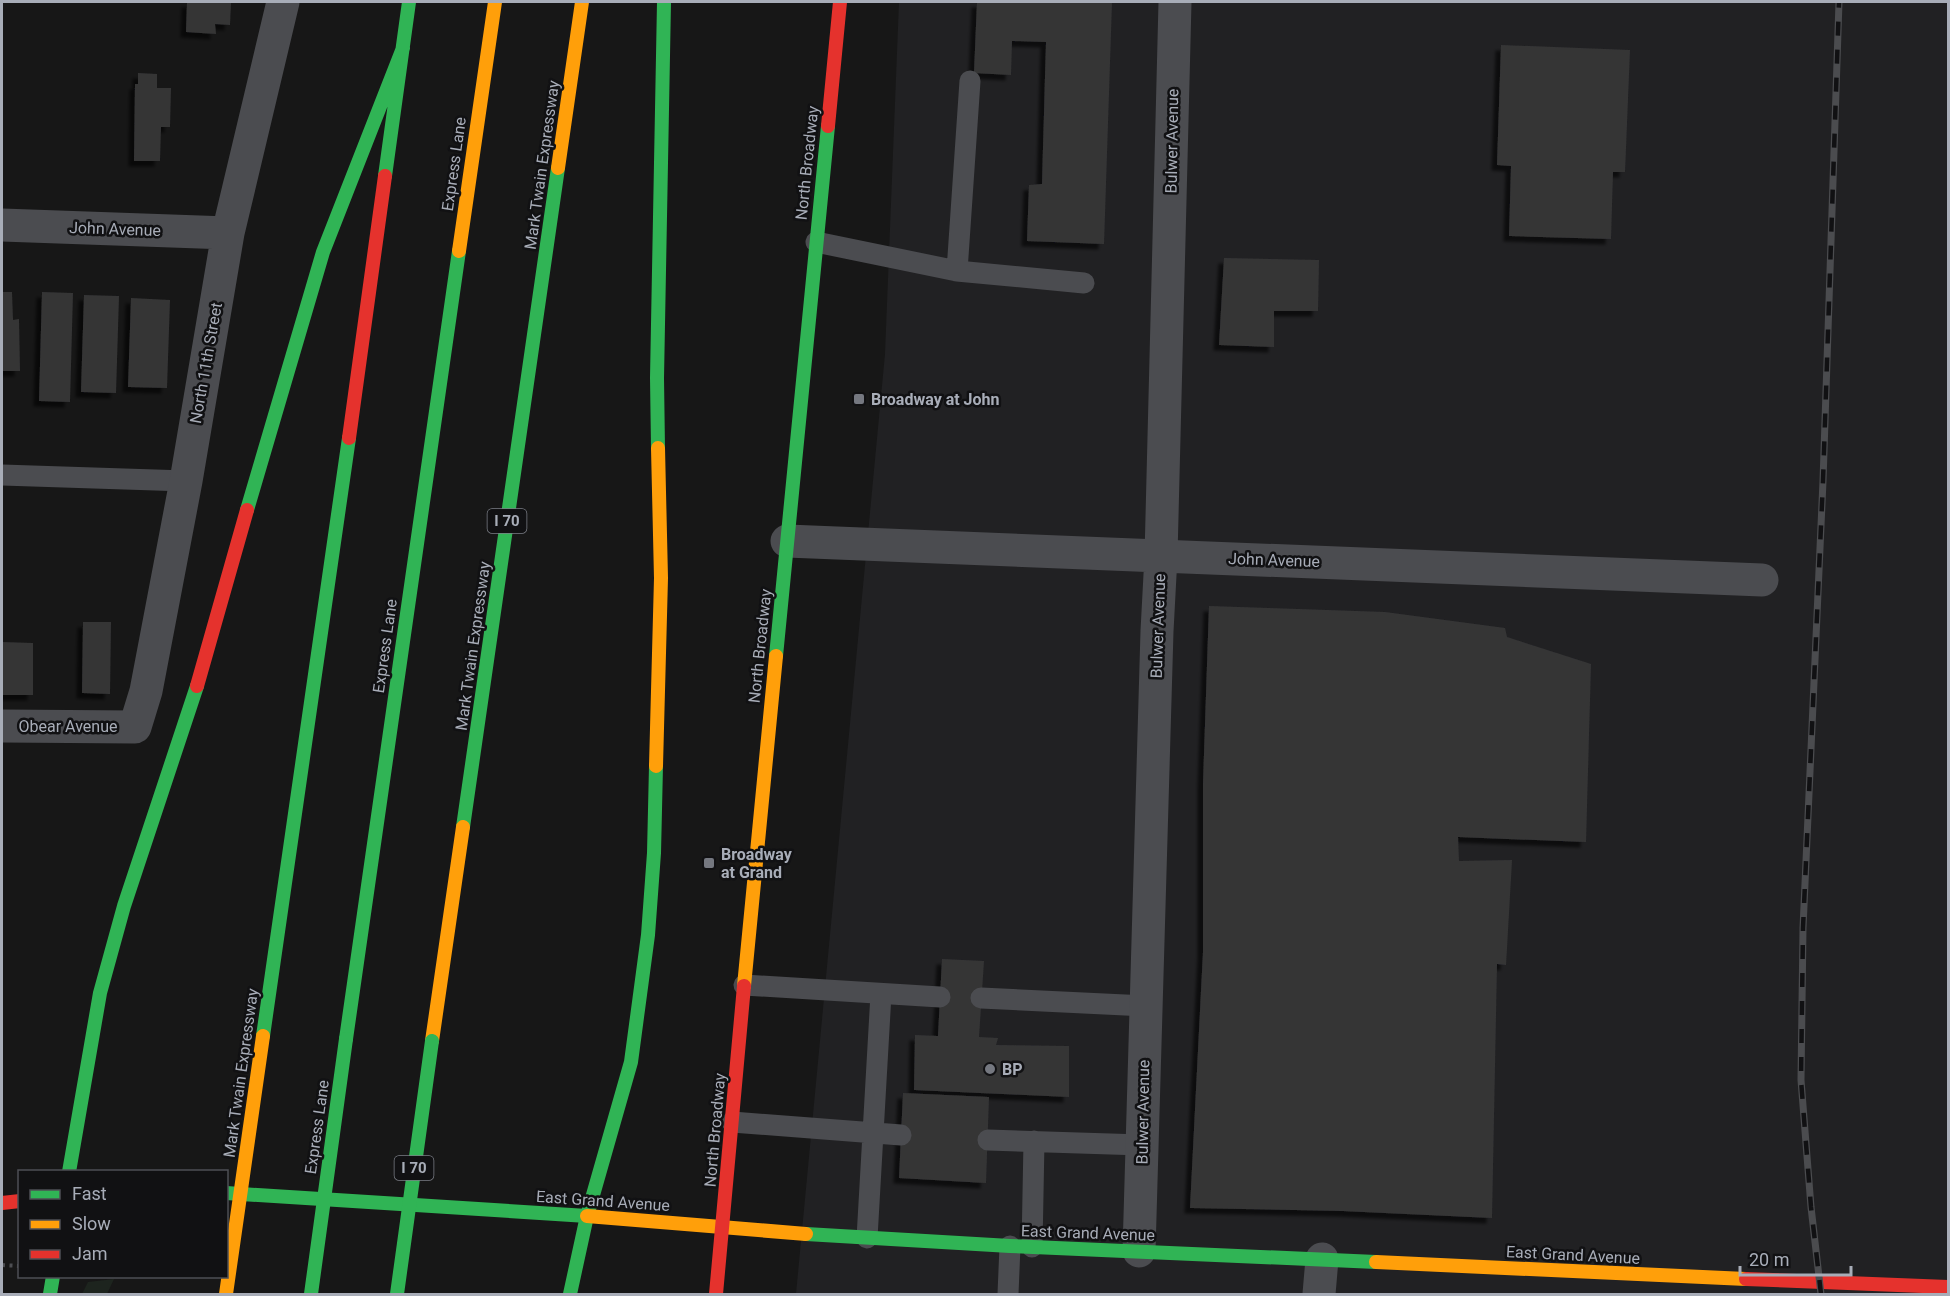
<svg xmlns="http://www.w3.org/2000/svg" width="1950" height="1296" viewBox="0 0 1950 1296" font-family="Roboto,sans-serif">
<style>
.built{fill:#212123}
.green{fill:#1d241e}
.building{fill:#353536;filter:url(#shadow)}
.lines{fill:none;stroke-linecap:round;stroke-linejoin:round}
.path{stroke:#4d4e52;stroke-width:4;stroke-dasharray:3 4.5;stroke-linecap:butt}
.lane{stroke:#4b4c50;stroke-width:21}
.street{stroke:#4b4c50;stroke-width:33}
.fast{stroke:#30b455;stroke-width:14}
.slow{stroke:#ff9f0a;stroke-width:14}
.jam{stroke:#e5322d;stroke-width:14}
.rail-casing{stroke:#4b4c4f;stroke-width:7}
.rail{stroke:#111113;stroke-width:4.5;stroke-dasharray:14;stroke-linecap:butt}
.fast-bridge{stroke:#30b455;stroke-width:14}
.slow-bridge{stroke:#ff9f0a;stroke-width:14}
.poi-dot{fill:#757880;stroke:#111113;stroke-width:2}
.labels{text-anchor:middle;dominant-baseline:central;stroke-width:5;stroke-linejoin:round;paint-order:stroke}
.shield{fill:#111113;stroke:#7b7e86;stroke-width:1.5}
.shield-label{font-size:15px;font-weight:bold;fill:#a8adb8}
.street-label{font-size:16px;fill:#a8adb8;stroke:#111113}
.poi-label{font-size:16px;font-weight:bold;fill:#a8adb8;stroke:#111113;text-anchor:start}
</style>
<defs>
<filter id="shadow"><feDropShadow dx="-5.5" dy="5.5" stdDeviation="1.5" flood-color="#0009"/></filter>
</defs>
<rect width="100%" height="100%" fill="#171717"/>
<path class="built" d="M899,2h1049v1292h-1152l89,-940z"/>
<path class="green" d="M114,1279l-7,15h-25l6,-12z"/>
<path class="building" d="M187,2h44l-1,23 -15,-1 1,10 -30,-2z
M977,2h135l-8,242 -77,-3 2,-56 13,-1 4,-142 -34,-1 -1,34 -37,-2z
M1501,45l129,5 -5,122h-12l-2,67 -102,-3 2,-70 -14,-1z
M138,73l19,1v14h14l-1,39h-9l-1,34h-26l1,-77h3z
M1224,258l95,2 -1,51h-44v36l-55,-2z
M2,292h10l1,28 6,-1 1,52h-18z
M42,292l31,1 -3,109 -31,-1z
M84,295l35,1 -3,97 -35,-1z
M131,298l39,2 -3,88 -39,-1z
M1209,606l176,6 120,16 2,9 84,27 -5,178 -128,-5 1,24 53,-1 -6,105 -9,-1 -5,254 -150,-7 -152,-3 13,-256v-168z
M83,622h28l-1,72 -28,-1z
M2,642l31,1v52h-31z
M942,959l42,2 -5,76 19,1 -2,7 73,1v51l-155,-7 1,-55 23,1z
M903,1093l86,4 -3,86 -87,-5z"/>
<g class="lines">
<path class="path" d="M2,1265l17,1"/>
<path class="lane" d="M816,242l141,29 127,12
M957,271l13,-190
M2,475l184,6
M744,985l196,12
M981,998l165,8
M732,1122l169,13
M988,1140l154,5
M867,1238l14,-244
M1032,1247l2,-106
M1008,1294l2,-48"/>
<path class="street" d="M2,225l226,8
M787,541l975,39
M2,726l133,1 11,-36 40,-210 42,-248 55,-231
M1139,1251l18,-620 4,-75 14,-554
M1319,1294l3,-35"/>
<path class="fast" d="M385,176l24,-174
M658,448l-1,-70 7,-376
M247,510l76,-258 80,-204
M776,656l52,-530
M463,827l95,-659
M263,1036l86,-598
M346,1039l113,-788
M69,1172l31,-179 24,-87 73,-220
M226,1193l361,23
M806,1234l204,12 366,16
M50,1294l3,-18
M570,1294l17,-78 44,-154 17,-127 6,-82 2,-87"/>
<path class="slow" d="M558,168l24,-166
M459,251l36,-249
M656,766l5,-188 -3,-130
M744,986l32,-330
M432,1041l31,-214
M587,1216l219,18
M1376,1262l370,17"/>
<path class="jam" d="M828,126l12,-124
M349,438l36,-262
M197,686l50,-176
M2,1203l18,-2
M1746,1279l202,8
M716,1294l28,-308"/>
<defs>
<path id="rail" d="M1821,1294l-10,-87 -10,-127 2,-152 20,-447 16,-479"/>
</defs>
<use href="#rail" class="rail-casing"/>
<use href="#rail" class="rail"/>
<path class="fast-bridge" d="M311,1294l35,-255
M397,1294l35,-253"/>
<path class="slow-bridge" d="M226,1294l37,-258"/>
</g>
<g class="poi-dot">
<rect x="853" y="393" width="12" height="12" rx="3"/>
<rect x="703" y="857" width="12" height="12" rx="3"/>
<circle cx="990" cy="1069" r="6"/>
</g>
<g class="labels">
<g class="shield">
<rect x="487.5" y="509" width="39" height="24" rx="4.5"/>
<rect x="394.5" y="1156" width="39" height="24" rx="4.5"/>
</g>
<g class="shield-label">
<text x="507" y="521">I 70</text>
<text x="414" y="1168">I 70</text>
</g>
<g class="street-label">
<text transform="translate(1172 141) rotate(-89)">Bulwer Avenue</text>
<text transform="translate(807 163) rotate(-84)">North Broadway</text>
<text transform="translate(454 164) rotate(-82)">Express Lane</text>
<text transform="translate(542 165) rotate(-82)">Mark Twain Expressway</text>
<text transform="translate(115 229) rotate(2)">John Avenue</text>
<text transform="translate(206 363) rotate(-80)">North 11th Street</text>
<text transform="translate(1274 560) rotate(2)">John Avenue</text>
<text transform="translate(1158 626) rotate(-88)">Bulwer Avenue</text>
<text transform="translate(385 646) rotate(-82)">Express Lane</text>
<text transform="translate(473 646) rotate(-82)">Mark Twain Expressway</text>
<text transform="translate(760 646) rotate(-84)">North Broadway</text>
<text x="68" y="726">Obear Avenue</text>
<text transform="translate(241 1073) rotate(-82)">Mark Twain Expressway</text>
<text transform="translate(1143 1112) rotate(-89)">Bulwer Avenue</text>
<text transform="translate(317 1127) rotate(-82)">Express Lane</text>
<text transform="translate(715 1130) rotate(-85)">North Broadway</text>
<text transform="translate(603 1201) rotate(4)">East Grand Avenue</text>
<text transform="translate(1088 1233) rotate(2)">East Grand Avenue</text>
<text transform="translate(1573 1255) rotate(3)">East Grand Avenue</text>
</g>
<g class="poi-label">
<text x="871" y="399">Broadway at John</text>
<text x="721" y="854">Broadway<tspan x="721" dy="18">at Grand</tspan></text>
<text x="1002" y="1069">BP</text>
</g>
</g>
<rect width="1950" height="1296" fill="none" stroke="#a8adb8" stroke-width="6"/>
<rect x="18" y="1170" width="210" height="108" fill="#111113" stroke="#4d4f55" stroke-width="1.5"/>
<rect x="30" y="1190" width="30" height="9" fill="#30b455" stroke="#4d4f55" stroke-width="1.5"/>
<text x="72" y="1200" font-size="18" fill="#a8adb8">Fast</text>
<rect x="30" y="1220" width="30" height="9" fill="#ff9f0a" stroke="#4d4f55" stroke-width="1.5"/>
<text x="72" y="1230" font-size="18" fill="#a8adb8">Slow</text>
<rect x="30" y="1250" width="30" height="9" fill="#e5322d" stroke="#4d4f55" stroke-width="1.5"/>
<text x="72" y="1260" font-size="18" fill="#a8adb8">Jam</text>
<path d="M1740 1266v9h111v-9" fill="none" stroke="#a8adb8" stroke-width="3"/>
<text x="1749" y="1266" font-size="18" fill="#a8adb8" stroke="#111113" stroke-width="4.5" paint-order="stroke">20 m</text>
</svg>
